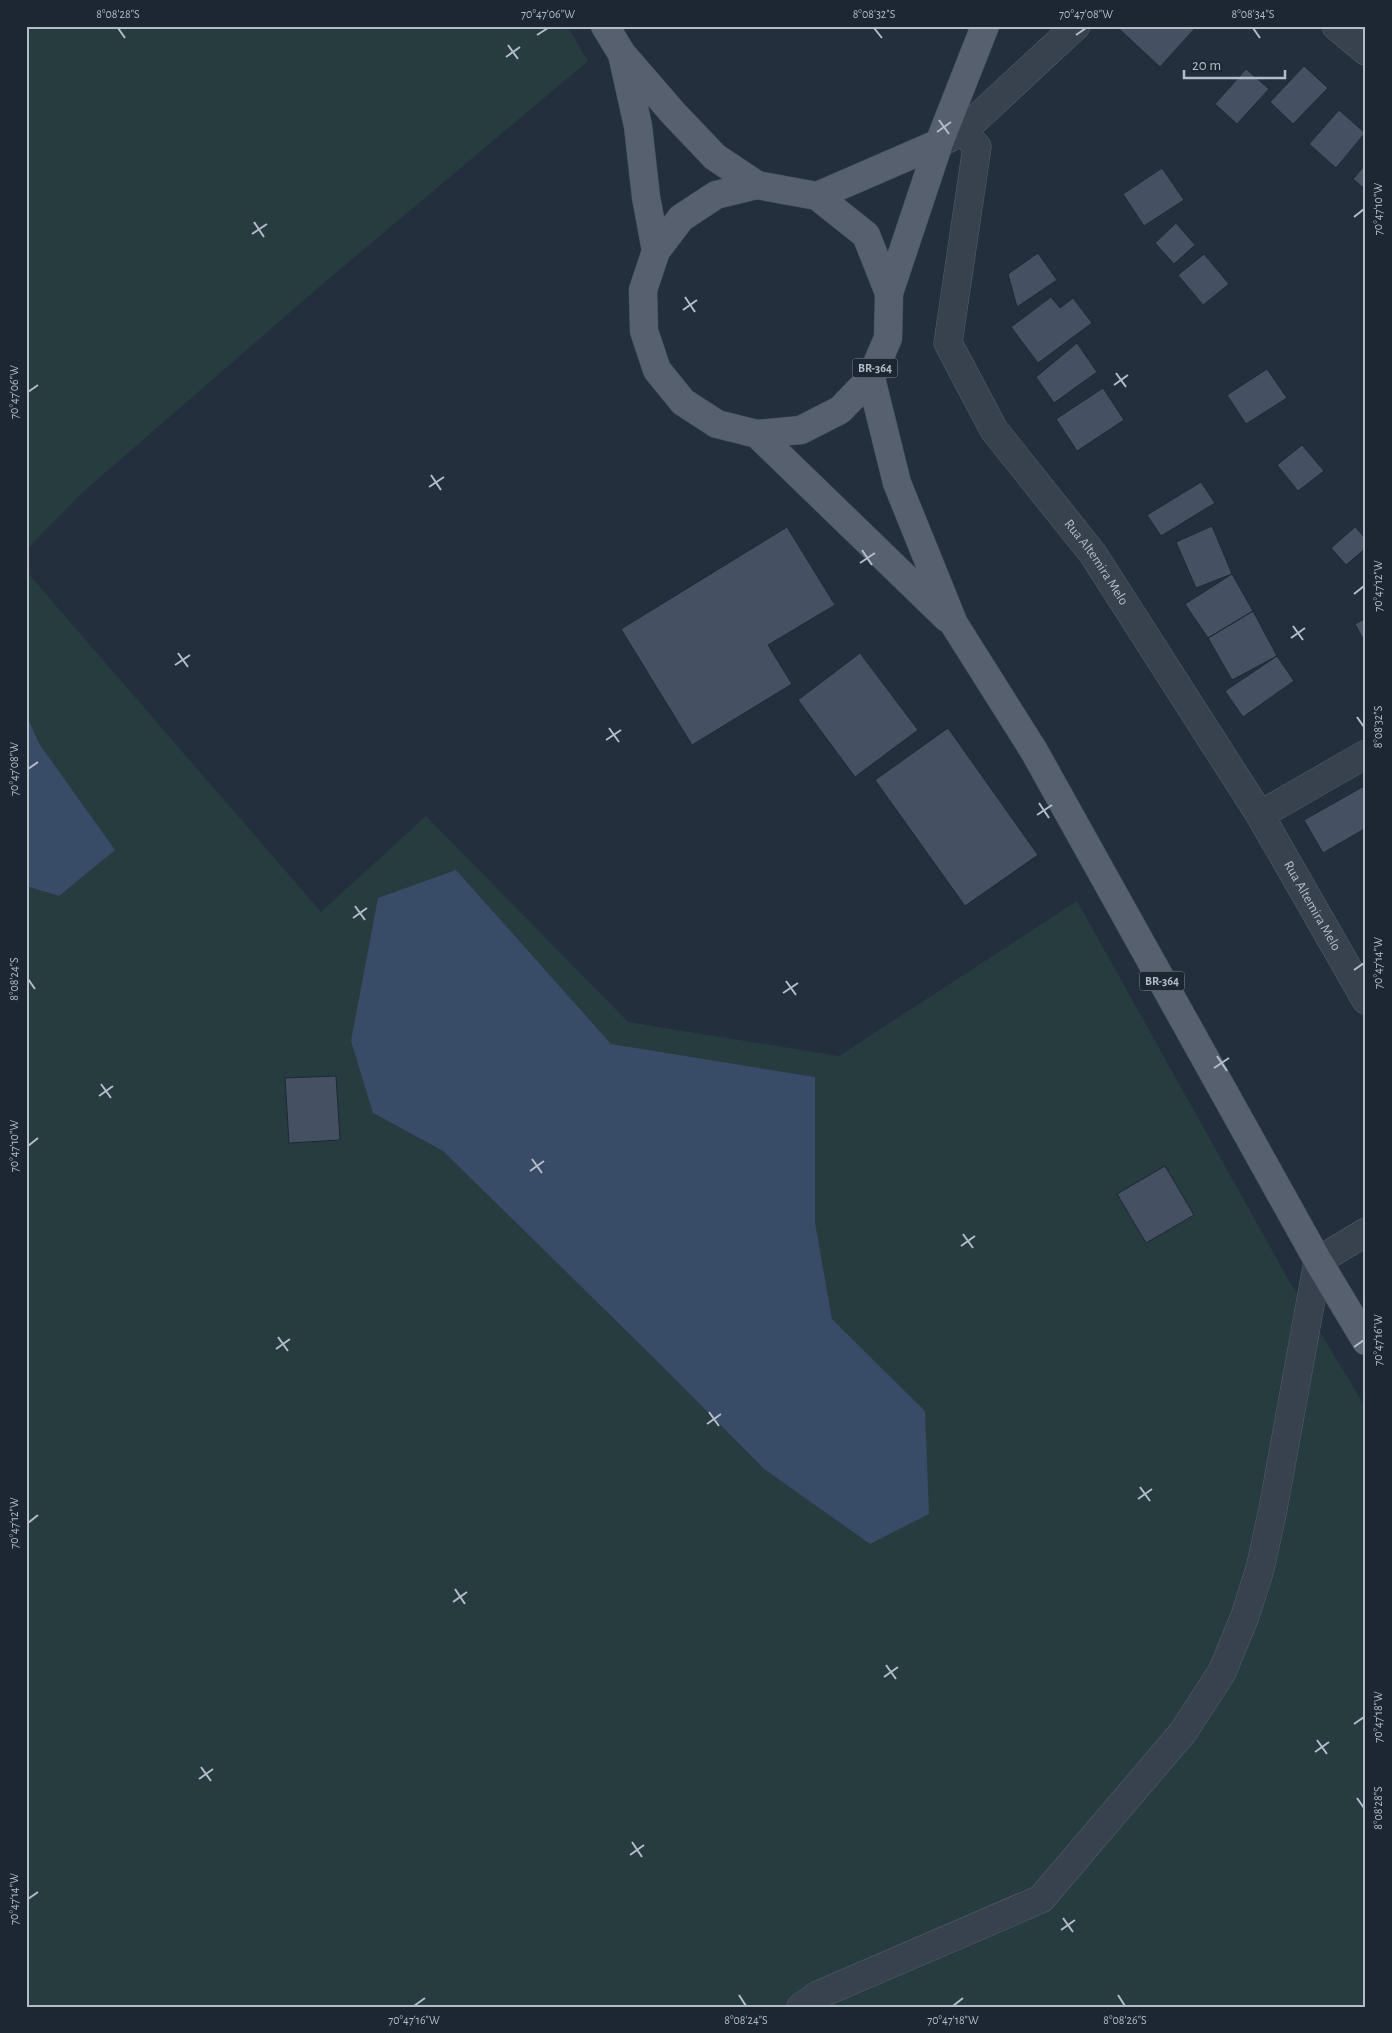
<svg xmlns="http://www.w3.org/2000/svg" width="1392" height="2033" viewBox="0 0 1392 2033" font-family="'Alegreya Sans',sans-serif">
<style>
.green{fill:#263c3f;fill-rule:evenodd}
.water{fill:#394c67}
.building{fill:#455162;stroke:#1f2835}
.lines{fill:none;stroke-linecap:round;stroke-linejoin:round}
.minor-casing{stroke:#565f6c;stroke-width:29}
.major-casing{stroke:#414a57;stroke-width:29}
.minor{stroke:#38414e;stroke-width:28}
.major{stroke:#56606e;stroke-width:28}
.ticks{fill:none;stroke:#b4bcc9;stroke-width:2}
.labels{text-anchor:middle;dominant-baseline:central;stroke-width:4;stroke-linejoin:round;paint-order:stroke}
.shield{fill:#1d2633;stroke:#878f9c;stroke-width:1}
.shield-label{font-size:12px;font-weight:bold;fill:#b4bcc9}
.street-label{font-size:14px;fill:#b4bcc9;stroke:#1d2633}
.neatline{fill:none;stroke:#b4bcc9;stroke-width:2}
.ticks-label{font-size:12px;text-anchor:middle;fill:#b4bcc9}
</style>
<rect width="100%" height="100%" fill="#242f3e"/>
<path class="green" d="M26,26h541l21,35 -269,226 -236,205 -57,58z
M26,571l295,341 105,-96 202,206 211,34 238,-155 211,378 78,129v599h-1340v-1121l33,10 -19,-151 -14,-30zM456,870l155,175 203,32 1,145 17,97 93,92 -55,133 -106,-75 -102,-103 -219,-215 -70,-38z"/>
<path class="water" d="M26,715l14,30 75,105 -56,46 -33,-10z
M456,870l155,174 204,33v145l17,97 93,92 4,103 -59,30 -106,-75 -102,-103 -219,-215 -70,-38 -22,-72 27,-143z"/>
<path class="building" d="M1116,26h81l-37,41z
M1304,66l24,22 -35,36 -23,-22z
M1246,69l23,20 -32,35 -22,-20z
M1339,110l26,23 -29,35 -27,-24z
M1366,164v26l-13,-11z
M1162,168l22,32 -40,26 -21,-32z
M1176,223l19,22 -21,19 -19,-21z
M1038,253l19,27 -40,27 -9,-33z
M1204,254l25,30 -26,21 -25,-30z
M1051,297l9,11 13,-10 19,25 -54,40 -27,-36z
M1077,343l20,29 -43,31 -18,-26z
M1267,369l20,29 -41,26 -19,-29z
M1103,388l21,32 -47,31 -21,-32z
M1302,445l22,26 -26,20 -21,-26z
M1201,482l14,21 -54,33 -14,-21z
M1212,526l20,48 -36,14 -20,-46z
M787,527l48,78 -67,40 24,39 -100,61 -71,-116z
M1355,527l11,12v9l-20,17 -15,-17z
M1232,574l21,37 -45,27 -23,-34z
M1253,611l24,45 -45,24 -24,-42z
M1366,618v26l-11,-20z
M860,653l58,77 -63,47 -57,-77z
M1277,656l17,25 -51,36 -18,-26z
M948,728l90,127 -73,51 -90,-126z
M1366,785v43l-43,25 -19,-33z
M336,1076l4,64 -51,3 -4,-65z
M1165,1166l29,49 -48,28 -29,-49z"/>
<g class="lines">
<defs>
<g id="minor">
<path d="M1336,26l30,25"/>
<path d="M963,131l113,-105"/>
<path id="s1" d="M939,143l24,-12 14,16 -29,196 46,87 99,124 167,261 106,185"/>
<path d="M1260,815l106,-61"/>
<path d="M801,2007l17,-12 223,-96 142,-167 39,-60 23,-56 15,-47 13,-60 45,-248 48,-29"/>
</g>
<path id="major" d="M605,26l17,28 52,60 41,43 42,28
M622,54l16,72 8,71 10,54 -13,39 1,41 13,39 26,32 34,22 40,10 44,-4 39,-20 31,-32 17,-40 1,-45 -23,-58 -49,-39 -60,-11 -41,10 -35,23 -25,33
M817,196l122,-53
M889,293l50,-150 46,-117
M871,378l26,105 57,141 80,127 284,510 48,80
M757,434l190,184"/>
</defs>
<use href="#minor" class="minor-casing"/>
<use href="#major" class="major-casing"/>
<use href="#minor" class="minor"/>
<use href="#major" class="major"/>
</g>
<path class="ticks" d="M118,28l7,10M874,28l8,10M1253,28l7,10M537,35l11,-7M1076,35l10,-7M508,45l10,14M506,57l14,-10M939,120l10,14M937,132l14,-10M1354,217l10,-8M254,222l10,15M252,234l15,-10M685,297l10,15M683,310l14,-10M1116,373l10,14M1114,385l14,-10M28,392l10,-7M431,475l10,15M429,487l15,-10M862,550l10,15M860,563l15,-10M1354,594l10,-8M1293,626l10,14M1291,638l14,-10M178,653l10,14M175,665l15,-10M1357,717l7,10M609,728l10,14M606,740l15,-10M28,769l10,-7M1039,803l10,15M1037,815l15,-10M355,906l10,14M353,918l14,-10M1354,970l10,-7M28,979l7,10M786,981l10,14M783,993l15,-10M1217,1056l10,15M1214,1068l15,-10M101,1084l10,14M99,1096l14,-10M28,1146l10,-8M532,1159l10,14M530,1171l14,-10M963,1234l10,14M961,1246l14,-10M278,1337l10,14M1354,1347l10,-7M276,1349l14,-10M709,1412l10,14M707,1424l14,-10M1140,1487l10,14M1138,1499l14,-10M28,1523l10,-8M455,1589l10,15M453,1602l14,-10M886,1665l10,14M884,1677l14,-10M1354,1724l10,-7M1317,1740l10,14M1315,1752l14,-10M201,1767l10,14M199,1779l14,-10M1357,1798l7,10M632,1842l10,15M630,1855l14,-10M28,1899l10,-7M1063,1918l10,14M1061,1930l14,-10M739,1995l7,11M1118,1995l7,11M414,2006l11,-8M953,2006l10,-8"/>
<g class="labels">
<g class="shield">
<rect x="852.5" y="358.5" width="45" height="19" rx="4"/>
<rect x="1139.5" y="971.5" width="45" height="19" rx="4"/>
</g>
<g class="shield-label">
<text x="875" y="368">BR-364</text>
<text x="1162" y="981">BR-364</text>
</g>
<g class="street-label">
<text stroke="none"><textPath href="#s1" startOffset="512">Rua Altemira Melo</textPath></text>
<text stroke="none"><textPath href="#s1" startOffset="918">Rua Altemira Melo</textPath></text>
</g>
</g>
<rect width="1392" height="2033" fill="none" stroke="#1d2633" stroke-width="55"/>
<path d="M1184 70v8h101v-8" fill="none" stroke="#b4bcc9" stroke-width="2.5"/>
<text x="1192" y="70" font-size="15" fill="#b4bcc9" stroke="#1d2633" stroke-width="4" paint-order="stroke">20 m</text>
<rect x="28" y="28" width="1336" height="1978" class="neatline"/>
<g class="ticks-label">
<text x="118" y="18">8°08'28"S</text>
<text x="548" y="18">70°47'06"W</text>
<text x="874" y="18">8°08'32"S</text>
<text x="1086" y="18">70°47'08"W</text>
<text x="1253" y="18">8°08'34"S</text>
<text transform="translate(1378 209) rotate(-90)" y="4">70°47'10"W</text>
<text transform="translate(14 392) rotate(-90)" y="4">70°47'06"W</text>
<text transform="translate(1378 586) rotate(-90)" y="4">70°47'12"W</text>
<text transform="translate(1378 727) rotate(-90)" y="4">8°08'32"S</text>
<text transform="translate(14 769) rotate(-90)" y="4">70°47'08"W</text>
<text transform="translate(1378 963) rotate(-90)" y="4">70°47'14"W</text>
<text transform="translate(14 979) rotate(-90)" y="4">8°08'24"S</text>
<text transform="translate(14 1146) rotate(-90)" y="4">70°47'10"W</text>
<text transform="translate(1378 1340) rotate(-90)" y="4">70°47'16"W</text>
<text transform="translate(14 1523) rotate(-90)" y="4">70°47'12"W</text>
<text transform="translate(1378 1717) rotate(-90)" y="4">70°47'18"W</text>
<text transform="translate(1378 1808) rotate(-90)" y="4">8°08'28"S</text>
<text transform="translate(14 1899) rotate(-90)" y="4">70°47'14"W</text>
<text x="414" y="2024">70°47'16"W</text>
<text x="746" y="2024">8°08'24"S</text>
<text x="953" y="2024">70°47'18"W</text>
<text x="1125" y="2024">8°08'26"S</text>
</g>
</svg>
